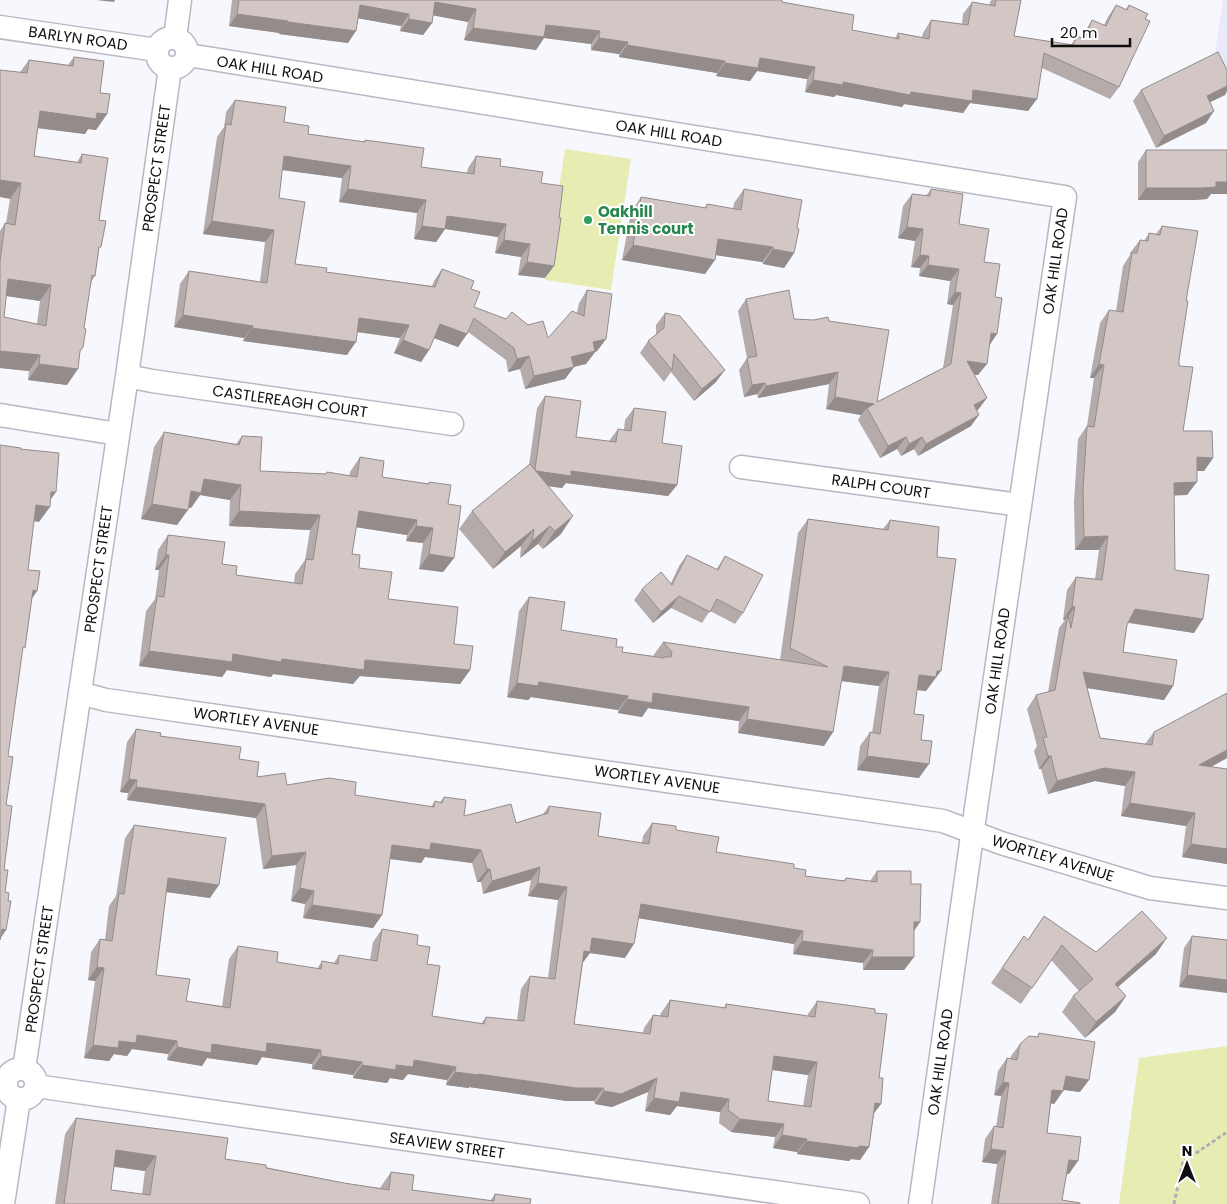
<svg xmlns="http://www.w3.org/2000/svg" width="1227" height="1204" viewBox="0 0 1227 1204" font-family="Poppins,sans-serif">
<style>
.built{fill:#e8eafb}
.green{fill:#e7edb2}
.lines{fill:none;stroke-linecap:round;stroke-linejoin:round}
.street-casing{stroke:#b7b8c1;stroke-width:25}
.path{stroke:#afafb4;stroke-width:3;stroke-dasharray:4 2.5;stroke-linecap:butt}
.street{stroke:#fff;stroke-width:22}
.wall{fill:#b5abaa;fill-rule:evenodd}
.shaded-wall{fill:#948b8b}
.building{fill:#d3c7c6;stroke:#948b8b;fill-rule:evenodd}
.leisure-dot{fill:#2e9e5b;stroke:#fff;stroke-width:2}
.labels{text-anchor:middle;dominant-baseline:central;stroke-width:4;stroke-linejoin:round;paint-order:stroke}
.street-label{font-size:15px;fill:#0f0f12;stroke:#fff}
.leisure-label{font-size:15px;font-weight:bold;fill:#27864d;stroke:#fff;text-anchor:start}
</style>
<rect width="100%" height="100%" fill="#f7f8fd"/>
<path class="built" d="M1223,0h4v69l-14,-2z"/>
<path class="green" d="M565,149l66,10 -20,131 -66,-10z
M1227,1046v158h-108l20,-146z"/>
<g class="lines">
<defs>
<path id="street" d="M0,27l157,23
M157 53a15 15 0 1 1 30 0a15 15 0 1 1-30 0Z
M175,38l5,-38
M188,55l877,142 -89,611 -56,396
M127,376l25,5 300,43
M0,415l118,19
M741,467l279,38
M80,693l26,7 837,121 58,22 149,45 77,10
M6 1084a15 15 0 1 1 30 0a15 15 0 1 1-30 0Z
M24,1069l103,-693 43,-308
M36,1086l822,118
M3,1204l16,-105"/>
</defs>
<use href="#street" class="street-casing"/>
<path class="path" d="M1174,1204l9,-42 44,-30"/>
<use href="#street" class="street"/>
</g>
<path class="wall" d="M232,0h550v2l70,28 43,8 3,-5 24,4 1,-4 8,-13 31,4 1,-10 9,-12 17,3 2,-5h30l-7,36 57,9 6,-9 4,2 3,-5 8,-13 12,5 4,-8 8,-12 10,4 3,-4 16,14 -26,68 -9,12 -68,-31 -14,43 -58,-8 -7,10 -59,-9 -2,3 -66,-12 -2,2 -29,-5 2,-13 -50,-8 -7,10 -34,-5 1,-3 -98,-16v-3l-28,-4v-6l-47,-6 -8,12 -72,-10 4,-18 -35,-7 -1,8 -9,12 -23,-4 1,-5 -43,-8 -10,25 -69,-9 1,-1 -51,-7z
M74,57l26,36 7,21 -11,16 -8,-1 -3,5 -47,-6 -4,28 43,6 5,-8 17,66v31l-4,25 -4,6 -11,69 -13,34 -39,-5 1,-9 -29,-3v-137l5,-8h1l4,-24 10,-127 9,-12 39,5zM6,296l34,5 -3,23 -33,-7z
M1227,70v21l-2,4 -15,7 -4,21 -50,25 -23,-47 8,-11z
M235,100l73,34 55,8 2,-2 56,27 46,6 1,-5 8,-12 24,10 41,17 4,95 -27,-3 3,-18 -26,-4 3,-16 -53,-8 -9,13 -22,-3 3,-26 -78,-11 3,-24 -60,-8 -3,28 16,66 31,8 106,14 2,-5 8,-12 29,20 3,18 32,12 22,6 20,13 29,-25 2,-10 8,-13 19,49 -9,12 -2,1 -9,12 -12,3 -9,12 -40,10 -5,-20 -12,3 -2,-12 -38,-28 -10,15 -24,-9 -5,12 -8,12 -27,-9 6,-15 -43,-6 -10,23 -104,-14 1,-3 -70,-11 6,-43 9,-13 71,11 5,-40 -62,-8 14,-97 7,-10 2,-15z
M1146,150l81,44h-16l-4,5 -13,1h-56v-38z
M744,189l53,39 -3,25 -10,15 -21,-4 -1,-2 -46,-7 -11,19 -83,-14 9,-48 10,-15 64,11 2,-4 26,5 1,-6z
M931,189l28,35 25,38 11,35 -6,47 -11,31h-3l3,35h-1l-6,16 -53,30 -4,-7 -13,7 -4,-7 -17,9 -22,-38 3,-5 -35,-6 3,-25 -71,14 -1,-4 -13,3 -5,-27 8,-12 -9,-47 8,-12 48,20 35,2 48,81 66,-34 10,-63 -6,-1 3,-23 -31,-5 1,-8 -9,-1 4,-26 -17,-3 5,-32 9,-12 14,2z
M1162,226l24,75 -7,59 4,71 30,27 -9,13h-7l-10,24h-13l1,75 19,63 -66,-10 -1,2 -4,27 50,34 -9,14 -77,-12 13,50 45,6 9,-12 73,26 -16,9 16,2v95l-45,-7 4,-31 -65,-10 4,-30 -30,-5 -47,13 -7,-25h-2l-5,-18 3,-5 -10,-37 9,-14 12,-3 11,-64 6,-8h-2l4,-30 9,-13 19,2 4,-29h-24l-1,-48 4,-63 9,-13 7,-48h-4l10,-55 9,-13 7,1 7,-45 7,-11v-2l10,-13 4,1 5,-8 7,1z
M665,313l51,69 -22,19 -23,-29 -7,10 -24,-29 8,-12 8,-6v-10z
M545,396l31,41 33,4 9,-12 6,1 1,-10 9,-12 28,35 15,42 -9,11 -102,-13 -4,5 -14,-2 13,48 -18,15 -5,-5 -18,14 1,-12 -28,23 -34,-40 13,-18 57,-46 8,-57z
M164,432l72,12 6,-8 18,35 65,3 2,-2 22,4 1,-4 10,-15 22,20 46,7 1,-2 19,22 6,54 -11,14 -24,-3 4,-26 -17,-2 1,-6 -51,-8 -4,27 7,14 29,31 66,45 16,26 -10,14 -100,-8 -7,8 -80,-10 -2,3 -44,-7 -5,7 -83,-11 7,-55 9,-12 4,-29h-4l3,-20 10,-15 54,29 14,11 58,8 1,-9 10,-14 5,-30 -81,-4 1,-26 -30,-5 -9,13 -3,-1 -11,18 -36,-6 13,-72z
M808,519l75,10 7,-9 41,165h-1l-4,6 -9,-1 -3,24 7,26 -2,38 -62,-8 3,-24 10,-14 2,1 7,-47 -38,-5 -8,51 -9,14 -86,-13 1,-12 -91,-13 -6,9 -24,-4v-3l-87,-13 -3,3 -21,-3 12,-86 10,-14 32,33 55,17 6,5 31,4 10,-14 117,18 18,-127z
M687,555l29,15 9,-14 18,57 -8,11 -25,-13 -8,12 -31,-15 -18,15 -19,-23 8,-11 29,-6 8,-17z
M136,729l103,30 18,18 30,8 144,22 4,-6 5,1 4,-5 20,19 52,7 27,-9 6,-8 49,30 44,7 1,-7 9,-13 24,7 40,22 78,16 11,8 38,5 3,-3 24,3 7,-10 34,13 9,38 -6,9v26l-10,13h-41v-7l-70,-9 1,-10 -156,-26 -13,40 -35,-5 -7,9 -9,62 69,9 1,-5 9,-13 7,1 1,-3 9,-13 54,8 2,-4 82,12v-2l9,-13 58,12 6,91 -7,9 -5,34 -9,13 -9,-1 -2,2 -52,-7v-2l-24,-4 2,-11 -44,-5 -12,-9 1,-11 -43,-6 -7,9 -25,-4 3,-19 -36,15 -17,-3 -1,-3h-27l-98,-14v1l-23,-3 1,-5 -39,-6 -5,6 -13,-2 -3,5 -34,-5v-3l-41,-6v-5l-50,-7 -5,8 -50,-7 -5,8 -35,-6 1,-6 -36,-5 -5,7 -13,-2 -5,7 -25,-3 11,-77 -7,-1 3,-28 9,-13 5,1 4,-34 7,-10 9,-58 9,-13 76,73 -44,-6 -10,83 30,26 36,5 7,-47 9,-13 39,16 40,7 5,-8 12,2 5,-8 31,5 3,-18 9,-13 35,16 10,19 5,52 49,8 5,-7 31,4 4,-32 9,-13 18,2 10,-78 -30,-4 3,-16 -48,14 -2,-12h-4l-5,-19 -47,-6 -4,6 -31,-4 -8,56 -9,13 -70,-10 2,-14 -14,-3 5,-36 -33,4 -7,-51 -129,-18 1,-7 -8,-1 7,-50zM772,1070l36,5 -5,31 -35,-5z
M1044,916l52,36 60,2 -38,33 8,9 -11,16 -30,26 -23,-26 11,-16 6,-5 -28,-31 -30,44 -30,-21 33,-47 4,4z
M1192,936l35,4 -48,47 5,-39z
M1039,1033l41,59 -16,-2 -10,14 -3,-1 -4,30 22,41 -3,-1 -4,27 18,4h-89l6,-40 -15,-2 3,-23 9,-13 2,1 5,-31 -7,-1 4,-24 9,-13 3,1 1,-3 9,-12 17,-7z
M76,1118l149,41 119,24 36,5 11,-16 21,18 78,11 5,-7 35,10h-475l10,-70zM114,1167l31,4 -3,23 -31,-4z"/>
<path class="shaded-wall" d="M96,0h19l-1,2z
M435,2l41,7 -8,13 -42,-8z
M360,5l49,9 -8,12 -50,-9z
M237,14l51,7 -8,12 -51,-7z
M409,19l23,4 -9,12 -23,-4z
M288,22l68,9 -8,12 -69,-9z
M546,25l54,6 -9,13 -47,-6 -8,12 -72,-10 9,-12z
M599,38l29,4 -9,12 -28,-4z
M627,45l98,16 -8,12 -98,-16z
M760,58l55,9 -8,12 -50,-8 -7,10 -34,-5 9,-13z
M813,80l30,2 68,10 62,-2 64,9 -9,12 -58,-8 -7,10 -59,-9 -2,3 -66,-12 -2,2 -29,-5z
M1227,86v5l-2,4 -27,13 9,-12z
M40,111l57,2 10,1 -11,16 -8,-1 -3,5 -56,-7z
M1214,111l-8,12 -50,25 8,-12z
M284,156l67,10 -9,12 -67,-9z
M0,180l21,3 -11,16 -10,-2z
M1216,182h11v12h-16l-4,5 -13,1h-56l8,-12z
M348,189l78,11 -9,13 -78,-11z
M447,216l59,8 -8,13 -53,-8 -9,13 -22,-3 8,-13z
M212,221l62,9 -9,12 -62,-8z
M907,227l16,2 -8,12 -17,-3z
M718,239l55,8 -11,15 -54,-8z
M504,240l26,4 -9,13 -26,-4z
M633,245l82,15 -10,14 -83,-14z
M773,249l21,4 -10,15 -21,-4z
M920,255l9,1 -9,12 -9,-1z
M527,262l27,4 -9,12 -27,-3z
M928,265l31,4 -9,12 -31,-5z
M8,279l43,6 -11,16 -40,-6z
M955,292l6,1 -8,12 -6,-1z
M183,315l70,11 -9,12 -70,-11z
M359,318l50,7 -9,13 -50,-7z
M440,324l27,10 -9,13 -27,-10z
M252,328l104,14 -9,13 -104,-14z
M991,333l6,1 -8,12z
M606,339l-9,12 -2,1 -9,12 -24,5 9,-12 22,-15z
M403,340l26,10 -8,12 -27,-9z
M0,351l40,4 -11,16 -29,-3z
M529,356l-9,13 -12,3 9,-13z
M967,361l20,3 -9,11 -19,-2z
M39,364l39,5 -11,16 -39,-5z
M1099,364l5,1 -10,13h-4z
M574,367l-9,12 -40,10 9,-13z
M725,370l-9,12 -22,19 8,-12z
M838,372l-9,12 -71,14 8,-12z
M765,383l-8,11 -13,3 8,-12z
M835,397l39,7 -7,4 -6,7 -35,-6z
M987,398l-9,12 -13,7 9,-12z
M979,415l-8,11 -53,30 8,-12z
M906,437l-9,12 -17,9 8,-12z
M922,437l-8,12 -13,7 8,-12z
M1197,457l16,1 -9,13h-17z
M535,471h36l106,14 -9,11 -102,-13 -4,5 -36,-5z
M204,479l37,6 -11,15 -30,-5 -9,13 -11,-2 11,-15z
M1197,482l-10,13 -22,1 9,-13z
M51,492h5l-10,14 4,1 -11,15 -13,-2 10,-15z
M152,504l36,6 -11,15 -36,-6z
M239,511l81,4 -10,15 -81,-4z
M359,511l58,9 -10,15 -59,-9z
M573,516l-12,18 -18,15 12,-18z
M416,526l17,2 -10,15 -17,-2z
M550,526l-12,18 -18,14 12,-17z
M534,529l-13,17 -28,23 12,-17z
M1108,536l-9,14h-24l9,-13z
M429,554l25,4 -11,14 -24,-3z
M166,555h3l-10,15h-4z
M33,590l4,1 -10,15z
M679,596l-8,12 -18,15 8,-11z
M1072,606l3,1 -8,11 1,-3 -3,5h-2z
M1135,609l68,10 -9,14 -68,-11z
M149,651l84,3 49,5 83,1 105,10 -10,14 -100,-8 -7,8 -80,-10 -2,3 -44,-7 -5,7 -83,-11z
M844,666l45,6 -10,14 -45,-6z
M937,671h4l-15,20 -17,-2 10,-14z
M1083,672l90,14 -9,14 -90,-14z
M539,682l89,14 -10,14 -87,-13 -3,3 -21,-3 10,-14z
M653,693l96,14 -10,14 -91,-13 -6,9 -24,-4 9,-14z
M747,719l86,13 -9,14 -86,-13z
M1227,750v8l-37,20 9,-13z
M867,756l62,8 -10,14 -62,-8z
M1048,756h3l-10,13h-2z
M1104,768l31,4 -10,14 -30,-5 -47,13 9,-13z
M129,779l8,1 -9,13 -8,-1z
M136,787l129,17 -9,14 -129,-18z
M1130,803l65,10 -9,13 -65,-10z
M431,843l50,7 -9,13 -47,-6 -4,6 -38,-5 9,-13z
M1191,844l36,5v15l-45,-7z
M306,852l-10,13 -33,4 9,-13z
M540,867l-9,13 -48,14 9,-13z
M487,869h3l-9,13h-4z
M168,878l51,7 -9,13 -51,-7z
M538,883l29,4 -9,13 -30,-4z
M300,888l14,3 -9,13 -14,-3z
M641,904l162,27 -9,13 -163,-27z
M312,905l70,10 -9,13 -70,-10z
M914,922h6l-9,13z
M2,929l4,1 -6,9z
M592,938l42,6 -9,14 -35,-5 -9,12 -6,-1z
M1167,938l-11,16 -52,45 11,-15z
M802,941l71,9 -10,13 -70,-9z
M872,957h42l-10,13h-41z
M97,967l7,1 -9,13 -7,-1z
M1187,975l40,5v13l-48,-6z
M1126,996l-11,16 -30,26 11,-16z
M137,1035l40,6 -9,13 -36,-5 -5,7 -13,-2 -5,7 -25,-3 9,-13 26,-4z
M267,1043l54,7 -9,14 -50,-7 -5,8 -50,-7 -5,8 -35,-6 10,-13 35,-3z
M321,1056l41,6 -9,13 -41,-6z
M774,1056l43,6 -9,13 -43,-6z
M414,1060l42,7 -9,13 -39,-6 -5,6 -13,-2 -3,5 -34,-5 9,-13h34z
M455,1072l23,2 125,14 -9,13h-27l-98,-14v1l-23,-3z
M1066,1076l23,4 -9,12 -23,-3z
M657,1078l-9,14 -36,15 -17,-3 9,-13z
M1003,1082l6,1 -8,13 -7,-1z
M1052,1090l11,1 -9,13 -10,-2z
M681,1092l48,7 -9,13 -43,-6 -7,9 -25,-4 9,-13z
M875,1103l6,1 -10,13z
M740,1119l44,5 -9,13 -44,-5z
M782,1135l25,4 -10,13 -24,-4z
M806,1141l53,5 10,1 -9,13 -9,-1 -2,2 -52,-7z
M991,1149l15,2 -9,13 -15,-2z
M116,1150l40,6 -11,15 -40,-6z
M1069,1160l9,1 -9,13 -9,-2z"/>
<path class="building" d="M239,0h543v2l72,13 -2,15 47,9 -1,-6 31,6 2,-19 37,5 4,-23 23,4 1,-6h25l-7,36 59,9 4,-9 7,3 8,-19 14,6 10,-21 11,5 2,-5 19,9 -3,5 5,2 -31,66 -75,-34 -7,46 -64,-9 -1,11 -61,-9 -1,3 -67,-13v3l-30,-5 2,-13 -55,-9 -2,10 -33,-5v-2l-98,-16 1,-3 -29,-4 1,-7 -54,-6 -2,12 -71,-9 3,-19 -41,-7 -3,21 -23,-4v-5l-49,-9 -4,26 -68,-9v-1l-51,-7z
M1218,52l9,18v16l-20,10 7,15 -50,25 -23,-46z
M74,57l30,4 -4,32 10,1 -3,20 -10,-1 -1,6 -56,-8 -6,45 47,7 1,-9 26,4 -9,62 7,1 -5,26h-2l-4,29 -3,-1 -8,53 2,1 -3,18 -3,4 -2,18 -39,-5 1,-9 -40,-4v-89l5,-39 10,2 6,-42 -21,-3v-110l27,3 2,-13 44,6zM8,279l43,6 -5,41 -42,-9z
M235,100l51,7 -2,15 25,4 -1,8 57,8v-2l59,8 -3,19 53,7 2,-18 25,3 -1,7 43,6 -2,11 22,3 -4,32h2l-7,48 -27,-4 3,-18 -26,-4 2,-16 -59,-8 -2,13 -23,-3 4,-26 -78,-11 3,-23 -67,-10 -5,42 26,4 -10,62 32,4 -1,4 109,15 7,-18 32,12 -3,8 9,3 -6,15 32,12 6,-7 16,13 15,-4 5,17 24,-27 12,5 3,-26 25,4 -6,45 -13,3 2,9 -24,6 3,10 -40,9 -5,-20 -12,3 -3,-11 -40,-30 -7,16 -27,-10 -11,26 -26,-10 6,-15 -50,-7 -3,24 -104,-14 1,-2 -70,-11 6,-44 78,12 7,-53 -62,-9 14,-97 5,1z
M1146,150h81v32h-11v5l-14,1h-56z
M744,189l58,11 -5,28 2,1 -5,24 -21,-4v-2l-55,-8 -3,21 -82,-15 8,-48 65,11 1,-4 34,6z
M931,189l32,5 -4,30 30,5 -5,33 16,2 -5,33 7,1 -5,36 -6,-1 -4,31 -20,-3 20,37 -13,7 5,10 -53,29 -4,-7 -13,7 -3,-7 -18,9 -21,-38 7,-4 -39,-7 3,-25 -72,14 -1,-3 -13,2 -5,-27 10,-2 -11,-57 43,-9 5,29 20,1 14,-3 1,4 60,9 -12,72 74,-38 10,-71 -6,-1 4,-23 -31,-4 1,-9 -9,-1 3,-26 -16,-2 5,-33 18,2z
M1162,226l36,5 -12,70h2l-9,59v6l14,1 -10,64h29l1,27 -16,-1v25l-23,1 1,87 34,5 -6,44 -68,-10 -8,16 -4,27 54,8 -4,26 -90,-14 17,66 52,7 2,-13 73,-39v57l-28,15 28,4v80l-36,-5 4,-31 -65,-10 5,-31 -31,-4 -47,13 -6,-25h-3l-5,-18 4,-1 -11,-42 19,-5 13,-75 3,13 4,-21 -3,-1 4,-29 26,3 6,-44 -24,1 -1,-48 4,-63 7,1 10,-62 -5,-1 10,-54 14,2 9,-59h5l3,-13 8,1 1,-8 11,2z
M665,313l15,3 45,54 -23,19 -28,-35 -2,16 -24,-29 16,-13z
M545,396l36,5 -5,36 40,5 2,-13 13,2 3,-23 32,4 -4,31 20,3 -5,39 -106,-14v5l-35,-5 -1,-2z
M164,432l75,13 3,-9 20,1 -2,34 66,3 1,-2 30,5 3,-20 24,4 -2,16 47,7v-2l22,3 -3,19 13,2 -7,52 -25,-4 4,-26 -17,-2 1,-6 -58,-9 -7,43 8,1 -1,13 33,4 -4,27 70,8 -4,37 19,2 -3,24 -105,-10 -1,10 -82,-11 -1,3 -48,-8 -1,8 -83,-11 8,-55 7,1 5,-42h-3l2,-20 57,7 -3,22 15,2 -1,9 66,9 4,-25 7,1 7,-45 -81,-4 2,-26 -37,-6 -3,14 -10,-2 -3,19 -36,-6z
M0,445l21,3 -1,1 39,4 -3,39h-5l-1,15 -14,-2 -8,65 12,1 -3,20 -4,-1 -8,58 -2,-1 -15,109 5,1 -7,48 6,1 -8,64h4l-3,22 4,1 -1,8h3l-5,29 -4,-1 -2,11z
M530,464l43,52 -18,15 -5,-5 -18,15 2,-12 -29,23 -33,-41z
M808,519l80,11 2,-10 49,7 -2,30 19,2 -15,112h-4l-1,6 -17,-2 -5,39 10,1 -3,25 11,1 -3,23 -62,-8 3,-24 10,2 9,-62 -45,-6 -11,66 -86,-13 2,-12 -96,-14 -1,10 -25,-4 1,-3 -89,-14 -1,4 -21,-3 12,-86 36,5 -4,28 56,9 -1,8h7l-1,5 42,6v-1h7l1,-5 -9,-10 165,25 -38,-19z
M687,555l31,15 7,-14 38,19 -20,38 -26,-14 -7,13 -31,-16 -18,16 -19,-23 19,-17 11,13z
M136,729l25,4 -1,3 81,11 -2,12 20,3 -2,15 28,-4 2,12 42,-7 27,4 -1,13 79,12 1,-6 7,2 2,-6 22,3 -2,16 47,-12 5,19 32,-10 1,-7 52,7 -3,23 51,8 3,-21 24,3v4l43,7 -3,15 78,12v4l12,2 -1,6 40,5 1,-3 31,4v-11h34v13h10l-1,38h-6v35h-42l1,-7 -71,-9 1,-10 -162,-27 -7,40 -42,-6 -2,14 -6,-1 -10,73 76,10 3,-19 15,2 2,-17 56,8v-4l89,13 2,-16 58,8v4l12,1 -8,64h4l-2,26 -6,-1 -6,44 -10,-1 -1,2 -52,-7 1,-2 -25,-4 2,-11 -44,-5 -12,-9 1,-11 -48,-7 -2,10 -25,-4 3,-20 -36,16 -17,-3 -1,-3h-27l-98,-14v1l-23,-3 1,-5 -42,-7 -1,7 -17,-2v5l-34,-5v-3l-41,-6v-6l-54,-7 -1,9 -54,-8 -1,9 -34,-6v-6l-40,-6 -1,8 -17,-2 -1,7 -25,-3 11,-77 -7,-1 3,-28 12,2 7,-48 5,1 10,-69 92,13 -7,47 -51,-7 -12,97 34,4 -4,22 44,7 8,-62 40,6 -1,10 44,7 1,-8 16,3 1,-9 38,6 5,-32 36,6 -1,10 13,2 -3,17 13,2 -8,50 52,8 2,-7 38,4 6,-45 25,3 12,-92 -29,-4 2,-16 -48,14 -2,-12h-3l-6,-19 -50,-7 -1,7 -38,-5 -10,70 -70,-10 2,-14 -14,-3 6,-36 -34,4 -7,-52 -129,-17 1,-7 -8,-1zM774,1056l43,6 -6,45 -43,-6z
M1142,911l25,27 -52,46 11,12 -30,26 -23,-26 20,-17 -31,-34 -30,43 -30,-20 22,-32 4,4 16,-24 52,36z
M1192,936l35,4v40l-40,-5z
M1039,1033l56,9 -6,38 -23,-4 -3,15 -11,-1 -5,43 34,4 -3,24 -9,-1 -7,40 18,3v1h-82l8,-53 -15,-2 3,-23 9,2 6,-45 -6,-1 4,-24 10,2 3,-16 9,-8 9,1z
M76,1118l152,20 -3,21 41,6v3l78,15 45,7 2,-18 23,3 -2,15 82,11 1,-7 36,5 -1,5h-466zM116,1150l40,6 -6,39 -39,-5z"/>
<circle class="leisure-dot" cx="588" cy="220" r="5"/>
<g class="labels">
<g class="street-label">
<text transform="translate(78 38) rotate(8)">BARLYN ROAD</text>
<text transform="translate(270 69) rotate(9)">OAK HILL ROAD</text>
<text transform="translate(669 133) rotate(9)">OAK HILL ROAD</text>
<text transform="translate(156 168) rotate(-82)">PROSPECT STREET</text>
<text transform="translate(1055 261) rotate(-82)">OAK HILL ROAD</text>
<text transform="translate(290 401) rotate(8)">CASTLEREAGH COURT</text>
<text transform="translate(881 486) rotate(8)">RALPH COURT</text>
<text transform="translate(98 569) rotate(-82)">PROSPECT STREET</text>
<text transform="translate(997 661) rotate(-82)">OAK HILL ROAD</text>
<text transform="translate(256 721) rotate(8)">WORTLEY AVENUE</text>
<text transform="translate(657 779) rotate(8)">WORTLEY AVENUE</text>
<text transform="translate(1053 858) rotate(17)">WORTLEY AVENUE</text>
<text transform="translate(39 969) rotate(-82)">PROSPECT STREET</text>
<text transform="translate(940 1062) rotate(-82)">OAK HILL ROAD</text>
<text transform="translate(447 1145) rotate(8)">SEAVIEW STREET</text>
</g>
<g class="leisure-label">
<text x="598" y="211">Oakhill<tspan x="598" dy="17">Tennis court</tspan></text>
</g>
</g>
<g transform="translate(1187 1164)" stroke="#ffffff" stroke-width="4" paint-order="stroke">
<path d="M0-4L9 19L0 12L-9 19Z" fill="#0f0f12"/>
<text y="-8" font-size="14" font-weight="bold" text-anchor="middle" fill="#0f0f12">N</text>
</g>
<path d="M1052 38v8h78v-8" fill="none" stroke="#0f0f12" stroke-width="2.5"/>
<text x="1060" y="38" font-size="15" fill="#0f0f12" stroke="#ffffff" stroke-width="4" paint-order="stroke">20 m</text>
</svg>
